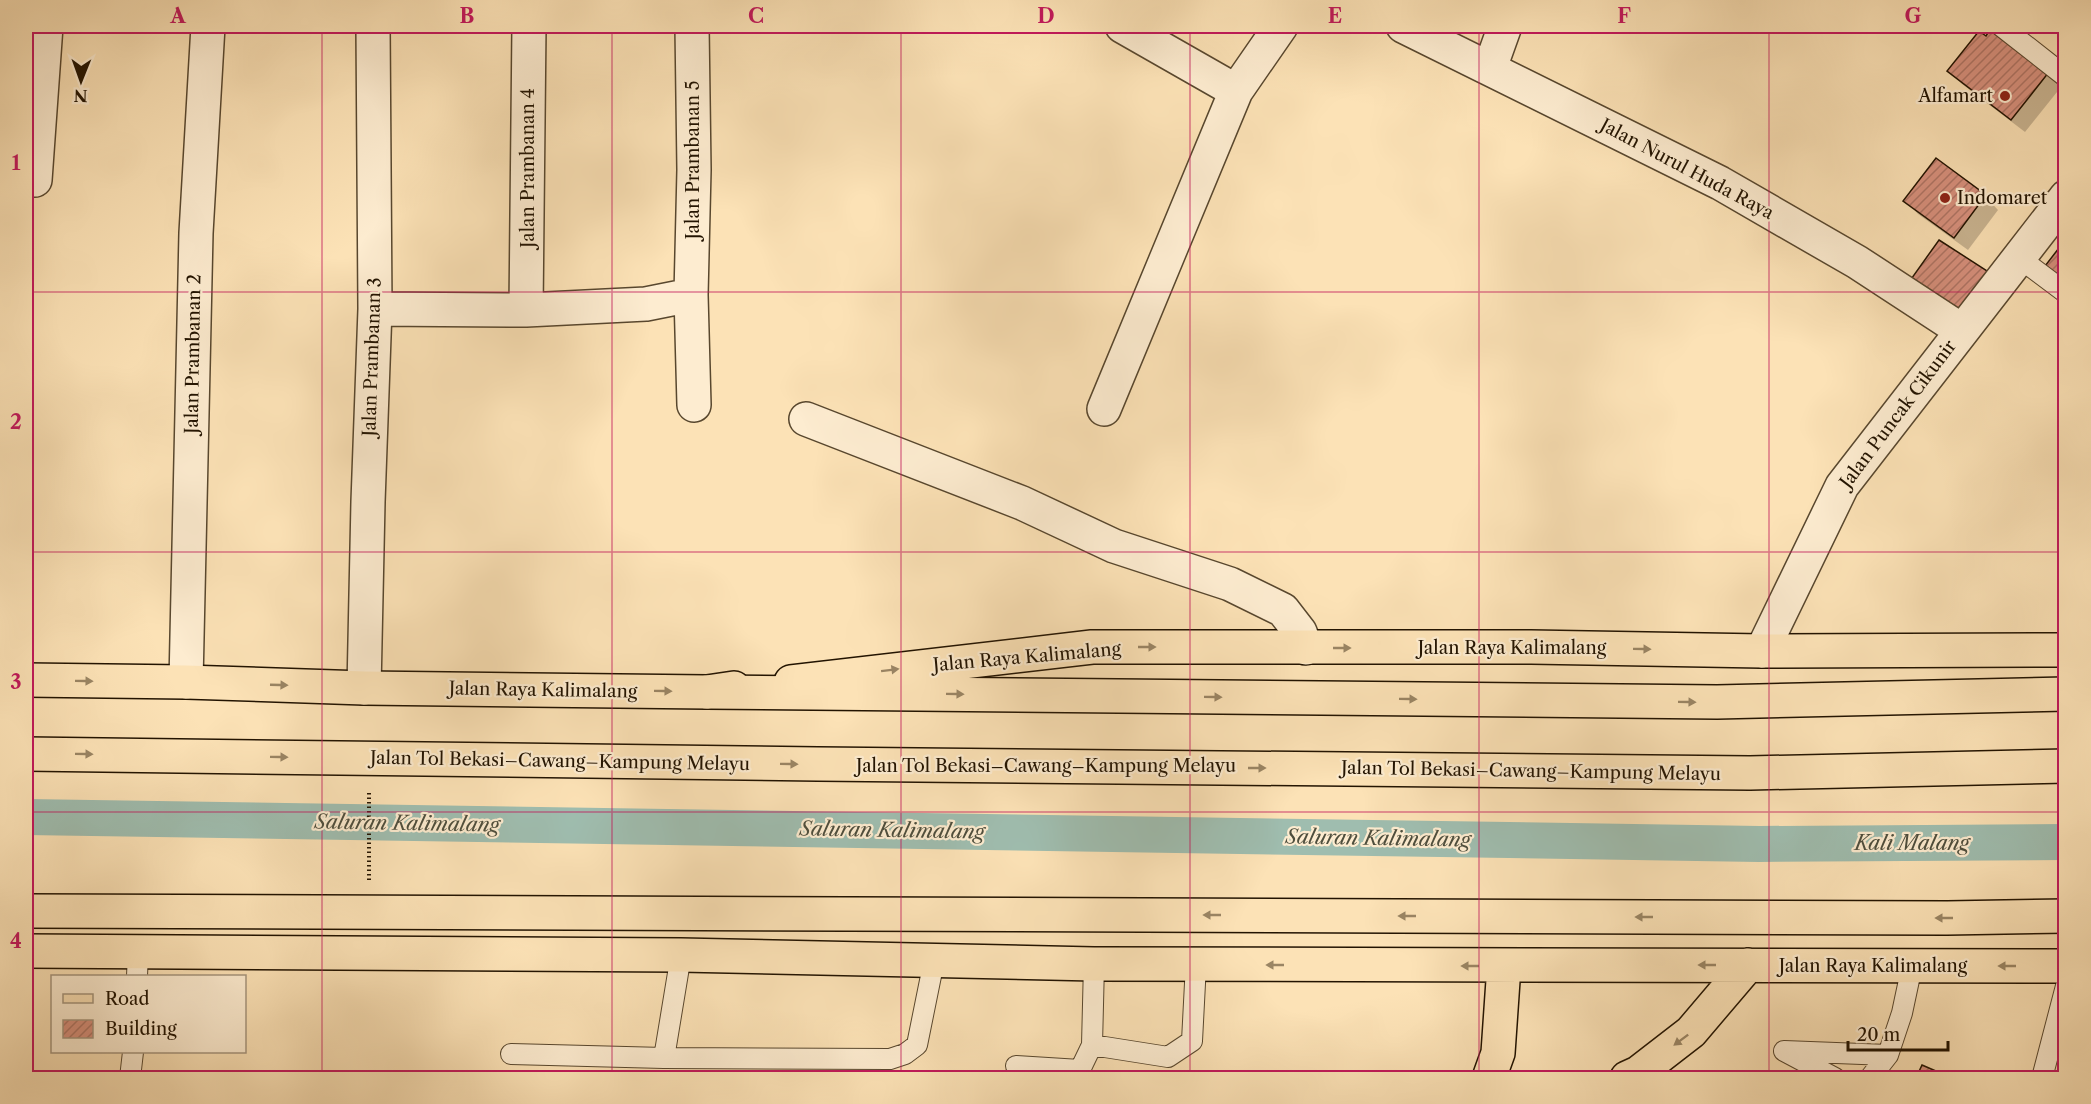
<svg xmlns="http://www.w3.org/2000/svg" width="2091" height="1104" viewBox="0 0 2091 1104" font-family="'Libre Caslon Text',serif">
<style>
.shadow{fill:#0003}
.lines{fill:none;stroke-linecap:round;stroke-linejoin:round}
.canal{stroke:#9fbdaf;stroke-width:36}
.building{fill:url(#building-hatch);stroke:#221300;stroke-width:1.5}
.lane-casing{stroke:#58472e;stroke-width:22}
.street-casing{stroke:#58472e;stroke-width:36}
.primary-casing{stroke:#221300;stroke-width:36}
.highway-casing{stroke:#221300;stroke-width:36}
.path{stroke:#221300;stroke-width:4;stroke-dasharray:1.5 3;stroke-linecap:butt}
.lane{stroke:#fdecd0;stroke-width:20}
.street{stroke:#fdecd0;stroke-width:33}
.primary{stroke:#fce2b6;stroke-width:33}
.highway{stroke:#fce2b6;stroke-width:33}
.highway-bridge-casing{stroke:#221300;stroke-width:36;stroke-linecap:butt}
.highway-bridge{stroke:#fce2b6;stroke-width:33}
.oneway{fill:#9a8564}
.grid{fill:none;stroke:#c2185b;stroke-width:1.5;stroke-opacity:0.55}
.poi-dot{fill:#8f2418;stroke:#fdecd0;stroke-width:2}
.labels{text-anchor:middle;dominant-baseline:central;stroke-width:4.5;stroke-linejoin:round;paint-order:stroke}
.poi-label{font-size:18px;fill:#221300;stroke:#fdecd0;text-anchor:end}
.street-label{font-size:18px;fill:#221300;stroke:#fdecd0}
.water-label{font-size:20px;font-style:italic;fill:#4e4e3d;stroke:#fdecd0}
.neatline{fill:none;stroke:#c2185b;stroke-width:2}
.grid-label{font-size:20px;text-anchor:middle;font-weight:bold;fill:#c2185b}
</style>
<defs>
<pattern id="building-hatch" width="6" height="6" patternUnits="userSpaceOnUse" patternTransform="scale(1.5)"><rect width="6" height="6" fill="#d8917e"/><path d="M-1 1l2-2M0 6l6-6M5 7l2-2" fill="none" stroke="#af7565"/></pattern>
</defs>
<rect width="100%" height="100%" fill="#fce2b6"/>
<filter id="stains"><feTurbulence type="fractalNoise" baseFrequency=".00333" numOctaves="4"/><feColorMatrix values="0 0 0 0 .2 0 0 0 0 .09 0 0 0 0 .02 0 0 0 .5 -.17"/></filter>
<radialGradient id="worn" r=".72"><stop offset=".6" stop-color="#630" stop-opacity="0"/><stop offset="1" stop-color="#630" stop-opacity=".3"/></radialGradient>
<path class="shadow" d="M1949,71l99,2 13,14 -36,45 -63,-48z
M1936,160l49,36 13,14 -30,40 -50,-36 -13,-14z"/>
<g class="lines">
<path class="canal" d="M26,817l1733,27 307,-2"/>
</g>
<path class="building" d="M1991,28l58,44 -38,48 -64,-49 32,-40 7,5z
M1936,158l50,37 -32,43 -51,-37z
M2066,239v42l-21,-15z
M1939,240l56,36 -42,41 -44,-35z
M1922,1065l30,13h-36z"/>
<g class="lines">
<defs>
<path id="lane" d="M2001,26l65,51
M2018,257l48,36
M137,976l1,-23
M1092,1045l76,12 24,-16 4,-77
M511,1054l153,4 226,1 15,-5 12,-9 17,-84
M664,1058l17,-103
M1016,1066l64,4 12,-25 2,-81
M130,1078l3,-26
M1835,1078l-51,-27 104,4
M1870,1078l18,-23 14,-42 10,-47
M2042,1078l24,-92"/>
<path id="street" d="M1122,26l114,65
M1403,26l317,157 137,79 104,68
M1490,68l15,-42
M35,180l11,-154
M691,295l3,-125 -2,-144
M375,309l151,1 120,-6 45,-9 3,110
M526,310l3,-284
M1104,409l132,-318 45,-65
M806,419l216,84 92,43 116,38 53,26 17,22 6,16
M1762,651l80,-165 224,-289
M186,682l10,-449 12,-207
M364,688l4,-186 7,-193 -2,-283"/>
<path id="primary" d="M26,680l160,2 178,6 343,4 27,-4
M791,682l301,-35h439l231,4 304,-1
M26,951l655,4 413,9 972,2
M1489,1078l9,-25 6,-87
M1627,1078l11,-5 53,-41 57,-67"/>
<path id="highway" d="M707,692l1010,10 349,-8"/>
</defs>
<use href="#lane" class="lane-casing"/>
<use href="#street" class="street-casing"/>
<use href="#primary" class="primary-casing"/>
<use href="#highway" class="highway-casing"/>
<path class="path" d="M369,880v-89"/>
<use href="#lane" class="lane"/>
<use href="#street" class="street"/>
<use href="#primary" class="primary"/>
<use href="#highway" class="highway"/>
<defs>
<path id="highway-bridge" d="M26,754l792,10 932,9 316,-7
M26,911l1921,7 119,-2"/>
</defs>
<use href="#highway-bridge" class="highway-bridge-casing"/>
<use href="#highway-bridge" class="highway-bridge"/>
</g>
<defs><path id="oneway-solid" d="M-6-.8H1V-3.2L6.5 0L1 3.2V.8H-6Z" transform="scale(1.5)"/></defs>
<g class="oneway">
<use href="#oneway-solid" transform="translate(1147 647)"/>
<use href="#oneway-solid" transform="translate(1342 648)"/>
<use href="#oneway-solid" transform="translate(1642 649) rotate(1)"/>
<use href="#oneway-solid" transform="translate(890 670) rotate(-7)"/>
<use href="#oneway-solid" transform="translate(84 681) rotate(1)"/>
<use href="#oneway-solid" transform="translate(279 685) rotate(2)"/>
<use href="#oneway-solid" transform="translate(663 691) rotate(1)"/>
<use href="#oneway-solid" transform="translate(955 694) rotate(1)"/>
<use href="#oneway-solid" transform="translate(1213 697) rotate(1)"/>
<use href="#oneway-solid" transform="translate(1408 699) rotate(1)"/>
<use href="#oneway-solid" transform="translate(1687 702) rotate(1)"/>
<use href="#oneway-solid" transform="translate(84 754) rotate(1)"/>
<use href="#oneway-solid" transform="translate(279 757) rotate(1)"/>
<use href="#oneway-solid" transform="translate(789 764) rotate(1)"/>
<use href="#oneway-solid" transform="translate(1257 768)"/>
<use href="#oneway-solid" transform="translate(1212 915) rotate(-180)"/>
<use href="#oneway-solid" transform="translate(1407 916) rotate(-180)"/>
<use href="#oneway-solid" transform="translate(1644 917) rotate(-180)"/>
<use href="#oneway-solid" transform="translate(1944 918) rotate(180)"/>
<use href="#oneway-solid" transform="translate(1275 965) rotate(-180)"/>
<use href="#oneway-solid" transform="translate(1707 965) rotate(180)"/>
<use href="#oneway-solid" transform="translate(1470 966) rotate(-180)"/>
<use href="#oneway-solid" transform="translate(2007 966) rotate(180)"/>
<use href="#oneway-solid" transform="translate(1681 1040) rotate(143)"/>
</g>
<path class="grid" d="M322,26v1052M612,26v1052M901,26v1052M1190,26v1052M1479,26v1052M1769,26v1052M26,292h2040M26,552h2040M26,812h2040"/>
<g class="poi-dot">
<circle cx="2005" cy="96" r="6"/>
<circle cx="1945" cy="198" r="6"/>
</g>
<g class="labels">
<g class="poi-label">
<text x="1993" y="96">Alfamart</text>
<text x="1957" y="198" text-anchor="start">Indomaret</text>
</g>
<g class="street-label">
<text transform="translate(693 160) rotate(-90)">Jalan Prambanan 5</text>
<text transform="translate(528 168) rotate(-90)">Jalan Prambanan 4</text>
<text transform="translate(1687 169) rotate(28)">Jalan Nurul Huda Raya</text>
<text transform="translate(193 354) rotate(-89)">Jalan Prambanan 2</text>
<text transform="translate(372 357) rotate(-88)">Jalan Prambanan 3</text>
<text transform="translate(1898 414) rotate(-53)">Jalan Puncak Cikunir</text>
<text x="1512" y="648">Jalan Raya Kalimalang</text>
<text transform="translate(1027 657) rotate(-5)">Jalan Raya Kalimalang</text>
<text transform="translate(543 690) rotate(1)">Jalan Raya Kalimalang</text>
<text transform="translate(560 761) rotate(1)">Jalan Tol Bekasi–Cawang–Kampung Melayu</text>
<text x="1046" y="766">Jalan Tol Bekasi–Cawang–Kampung Melayu</text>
<text transform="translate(1531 771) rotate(1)">Jalan Tol Bekasi–Cawang–Kampung Melayu</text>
<text x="1873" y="966">Jalan Raya Kalimalang</text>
</g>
<g class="water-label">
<text transform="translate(407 823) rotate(1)">Saluran Kalimalang</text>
<text transform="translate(892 830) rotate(1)">Saluran Kalimalang</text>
<text transform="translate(1378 838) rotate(1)">Saluran Kalimalang</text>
<text x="1912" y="843">Kali Malang</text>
</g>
</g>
<rect width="2091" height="1104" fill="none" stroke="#fce2b6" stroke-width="66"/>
<rect x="51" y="975" width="195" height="78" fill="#fdecd0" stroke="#a5957d" stroke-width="1.5"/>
<rect x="63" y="994" width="30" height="9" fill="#fce2b6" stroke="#a5957d" stroke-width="1.5"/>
<text x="105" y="1005" font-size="18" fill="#221300">Road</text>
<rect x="63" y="1020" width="30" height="18" fill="url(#building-hatch)" stroke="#a5957d" stroke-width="1.5"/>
<text x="105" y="1035" font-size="18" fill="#221300">Building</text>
<g transform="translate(81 81) rotate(181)" stroke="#fdecd0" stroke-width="4.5" paint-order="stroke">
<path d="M0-4.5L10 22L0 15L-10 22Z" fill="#221300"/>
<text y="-9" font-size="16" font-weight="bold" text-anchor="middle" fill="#221300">N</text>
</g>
<path d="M1848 1041v9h100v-9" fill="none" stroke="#221300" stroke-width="3"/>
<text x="1857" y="1041" font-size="18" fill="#221300" stroke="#fdecd0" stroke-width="4.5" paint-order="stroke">20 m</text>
<rect x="33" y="33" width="2025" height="1038" class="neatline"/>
<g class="grid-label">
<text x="178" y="23">A</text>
<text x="467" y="23">B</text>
<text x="756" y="23">C</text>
<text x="1046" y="23">D</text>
<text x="1335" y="23">E</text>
<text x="1624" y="23">F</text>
<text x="1913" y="23">G</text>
<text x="16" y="170">1</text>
<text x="16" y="429">2</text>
<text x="16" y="689">3</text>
<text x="16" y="948">4</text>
</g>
<rect width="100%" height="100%" filter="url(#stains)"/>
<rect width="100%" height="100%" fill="url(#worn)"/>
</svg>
